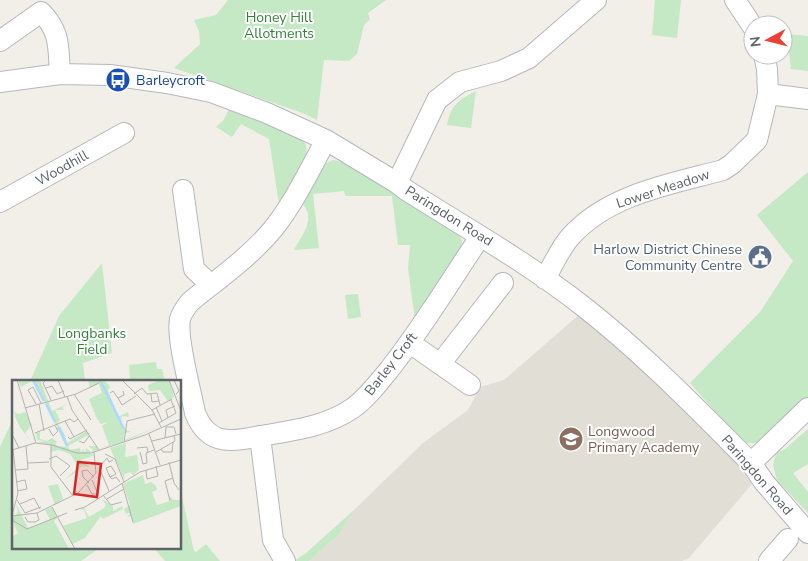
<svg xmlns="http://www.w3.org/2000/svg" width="808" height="561" viewBox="0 0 808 561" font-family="'Nunito Sans',sans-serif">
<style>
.education{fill:#e1ded6}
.green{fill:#c5e8c5}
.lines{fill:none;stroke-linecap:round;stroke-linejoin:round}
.minor-casing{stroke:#b5b8bc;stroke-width:22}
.minor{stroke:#fff;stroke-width:20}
.labels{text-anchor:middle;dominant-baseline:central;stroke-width:4;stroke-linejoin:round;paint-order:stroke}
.park-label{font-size:14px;fill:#348238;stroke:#fff}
.transit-label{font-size:14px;fill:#164399;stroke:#fff;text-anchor:start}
.street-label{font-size:14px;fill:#5f6368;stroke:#fff}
.service-label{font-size:14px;fill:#4e5e75;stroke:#fff;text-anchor:end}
.education-label{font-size:14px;fill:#785e54;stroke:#fff;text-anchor:start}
.inset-river{fill:none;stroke:#aadaff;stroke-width:2.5}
.inset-road{fill:none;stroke:#b3b3b1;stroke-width:1}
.view{fill:#d62828;fill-opacity:0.15;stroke:#d62828;stroke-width:2.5}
.inset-edge{fill:none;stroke:#5f6368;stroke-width:2.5}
</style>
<rect width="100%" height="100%" fill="#f1efe8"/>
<path class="education" d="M580,314l67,45 79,91 26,34 -63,74 -7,3h-373l31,-28 14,-23 69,-67 45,-33 12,-23 24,-7z"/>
<path class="green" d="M228,0h158l-18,13 2,6 -6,6 -7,29 -8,7 -25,-1 -7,60 -12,-6 -131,-46 26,-24 -1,-13 -5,-11 22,-5z
M655,0h26l-4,38 -25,-3z
M787,34l21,2v35l-17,-2z
M476,91l-5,37 -24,-3c4,-20 11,-25 29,-34z
M230,107l71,31 5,7 1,13 -28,46 -10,-65 -28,-15 -9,13 -16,-10 7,-6z
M333,160l9,2 99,58 17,13 4,8 -2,11 -45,69 -7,-53 2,-23h-12l-6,-49h-47l-1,-5 -31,3 6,54 -25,2c8,-15 22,-31 9,-46l20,-39z
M808,172v225l-50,46h-15l-53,-60 70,-71 33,-51 -36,-46z
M102,263l10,90 -29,10 2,18h-55l29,-65z
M358,294l3,23 -13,2 -3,-24z
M156,362l1,7h5l3,12h-35l-1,-16z
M14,417v130h87l-20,14h-81v-114z
M808,429v35l-15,9 15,19v21l-31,-33 -4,-15 3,-12 9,-4z
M180,497h2l12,54 2,1 10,-8 14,17h-55l-12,-14h27z
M354,510l-14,23 -31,28h-15l12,-8z"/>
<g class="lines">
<defs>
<path id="minor" d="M735,0l18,27
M0,41l41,-29c20,20 17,36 19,62
M0,82l60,-8 50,1 57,8 44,9 56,21 59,27 71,43 9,7c60,38 122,73 178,117 60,47 113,102 167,156l13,19 44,51
M768,94l40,5
M326,140c-16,29 -32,63 -53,89 -23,28 -55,50 -83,73 -4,5 -8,10 -10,17 -4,19 11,72 15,94 12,30 32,30 60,24 33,-6 69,-9 98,-29 15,-11 27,-27 39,-42 32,-41 59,-86 88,-129
M397,183l40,-83 23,-18 41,-11 28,-13 67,-58
M183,190l11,79 17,16
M0,202l124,-69
M545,279c8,-14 15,-31 26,-43 38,-42 100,-52 152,-66l9,-6 25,-24 11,-46 -1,-25 -3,-14
M410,343l60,42
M440,364l63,-81
M260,436l13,104 12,21
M751,463l57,-55
M769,561l19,-22"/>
</defs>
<use href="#minor" class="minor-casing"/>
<use href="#minor" class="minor"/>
</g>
<defs>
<symbol id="bus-disc" viewBox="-11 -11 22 22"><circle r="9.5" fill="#1a4fb4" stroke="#fff"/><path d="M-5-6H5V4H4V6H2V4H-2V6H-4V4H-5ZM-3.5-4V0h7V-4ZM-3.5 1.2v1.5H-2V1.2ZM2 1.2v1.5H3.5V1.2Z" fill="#fff"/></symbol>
<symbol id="civic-disc" viewBox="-11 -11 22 22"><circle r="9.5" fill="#5c6f8a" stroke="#fff"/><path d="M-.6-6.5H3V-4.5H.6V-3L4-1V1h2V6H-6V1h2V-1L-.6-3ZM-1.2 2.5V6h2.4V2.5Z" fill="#fff"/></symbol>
<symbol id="school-disc" viewBox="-11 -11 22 22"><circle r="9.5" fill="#8d6e63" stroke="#fff"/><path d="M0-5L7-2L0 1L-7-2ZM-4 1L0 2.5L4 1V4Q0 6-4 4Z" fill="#fff"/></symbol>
</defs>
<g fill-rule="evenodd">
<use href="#bus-disc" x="104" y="66" width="28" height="28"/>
<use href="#civic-disc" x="746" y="243" width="28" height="28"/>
<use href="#school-disc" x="557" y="425" width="28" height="28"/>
</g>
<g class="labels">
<g class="park-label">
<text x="279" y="17">Honey Hill<tspan x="279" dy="16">Allotments</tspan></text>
<text x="92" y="333">Longbanks<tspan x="92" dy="16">Field</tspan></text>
</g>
<g class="transit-label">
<text x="136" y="80">Barleycroft</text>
</g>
<g class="street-label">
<text transform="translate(62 168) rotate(-29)">Woodhill</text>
<text transform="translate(663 189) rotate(-18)">Lower Meadow</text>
<text transform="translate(449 216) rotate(32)">Paringdon Road</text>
<text transform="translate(391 364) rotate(-52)">Barley Croft</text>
<text transform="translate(757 475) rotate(49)">Paringdon Road</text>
</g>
<g class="service-label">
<text x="742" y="249">Harlow District Chinese<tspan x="742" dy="16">Community Centre</tspan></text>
</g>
<g class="education-label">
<text x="588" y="431">Longwood<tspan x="588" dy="16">Primary Academy</tspan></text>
</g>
</g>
<g transform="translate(12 380)">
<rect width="169" height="169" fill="#f1efe8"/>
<path d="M6,0h22l12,31 17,-8 -7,4 2,3h-9l5,10 -3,3 7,10 3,10 20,-12 3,3 -22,12 2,4 10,-2 1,5 2,-4 2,4 1,-5 5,4 2,-2 -5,-4h9l1,4 -9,3h-12l-40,-11 10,-1 -10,-1 -1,-7 4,-1v7l7,2 5,-3 5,4 3,-2 -5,4 3,2 8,1 -27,-58 -7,-8 -11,6zM76,0l17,1 5,6 -2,3 10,27 10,-5 1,5 -7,-1 -1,4 1,8 9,4 -7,1v7l36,-14 -35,15h-1l-1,-5v6l-24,7 10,-4 -7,-19 6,-4 -7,2 -4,-5 -8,-20 13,-6 -3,-9 3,-2 -12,6zM148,0h9l5,17 -6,4 -8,-11 -11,1 -1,-6zM0,28l4,8 -1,-4 4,2 6,-2 7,13 -7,8 7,10 -13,-17zM114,63l-1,14 12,-2 2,14 -6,7 -2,-4 -7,2 1,6 -15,-32zM39,66l44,9 -14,5 9,7 -8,-1 -6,6 3,4 -4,-3 -11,7 15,-13 -9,-13 -11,-4 -8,2zM131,95l2,9 6,-2 5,4 1,4 -5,2 5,13 13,-4 1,3 -2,-8 5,4h7v6l-48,18 -2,-8 -4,1 4,-4 -5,1 -2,-5 6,-4 -7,-21zM46,104l5,15 -8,6 -7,-19zM90,119l11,7v5l9,-5 1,3 -20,10 -2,-3 -16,22 -13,6 -9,-18 24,-8 -3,-8 -5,-1 5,-1 5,9 15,-9 2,-3zM4,124l12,24 22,-8 -5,-10 7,-3 5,11 -3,3 15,28h-57v-12l6,-4 -6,-13 6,-8z" fill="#c5e8c5"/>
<path class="inset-river" d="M21,0l11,21M88,0l24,49M34,24l9,18M47,47l8,19"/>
<path class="inset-road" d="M5,0l19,63M34,0l-3,3 8,17M46,0l7,17M110,0l30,30 9,17M157,0l12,31M162,0l5,11 -3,3M34,8l6,-2 5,8 7,-3M98,13l3,-2 5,7 6,-3 -1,-4M62,14l17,26M122,14l8,-6 5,6 10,-1 3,12M139,14l1,8 7,-1M55,16l5,14 27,40M106,18l4,7 14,-9M24,24l-8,-14 5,-3 8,16M27,24l5,27M144,27l6,14M13,28l51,-14 23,-11M140,30l20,-11M156,38l-2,-8 9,-4M53,41l9,16M147,43l17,-10 -5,-13M37,49l4,7 5,-5 -3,-5M23,53l35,-14 4,3 4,-3M0,54l7,14M137,54l11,31M56,57l2,2 17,-9M153,58l1,-11h8l2,7M67,61l5,2 6,-8M140,61l29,-7M112,62l3,-21 28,-7M23,63l17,2 25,8h14l54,-18 36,-16M39,65v22l22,29M125,68l10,-1 1,6M149,69l2,3h9l1,-10M0,70l23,-7M128,72l3,12 4,-1 -1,-10 8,-3M144,72l19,-11 -1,-6M93,74l10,5 9,23M37,79l7,-3 14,10 -10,10M157,82l5,21 5,7M16,83l21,-1M88,86l7,-8 2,4 4,-2M4,90l12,-1 -2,-23M134,90l1,9 11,-3 -2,-10M89,92l8,19M98,97l-4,-9 5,-2 5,8 -6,3 2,2 4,-2 4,5M4,102l9,-2 2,9 -10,2M77,103l-6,-6 -1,-6 5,-1 7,7M110,103l11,39M75,105l5,9h6l-6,-14M91,115l8,10 11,-3M95,119l17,-10M5,120l8,13 16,-6M158,121l-5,-20 8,-3M8,124l14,-6 6,11M40,127l23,42M63,130l10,-3 55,-35 41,-12M0,135l6,-22 -5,-43M0,136l25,-3 41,-20 18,-20 -2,-21M13,137l3,5h7l4,-2 -2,-7M0,140l15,9 40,-16"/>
<path class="view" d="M66,82l23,2 -4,33 -23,-3z"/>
<rect width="169" height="169" class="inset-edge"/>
</g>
<g transform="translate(768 40) rotate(263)"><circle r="24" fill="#ffffff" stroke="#bfc1c3"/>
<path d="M0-4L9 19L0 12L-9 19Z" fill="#ea4335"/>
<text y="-8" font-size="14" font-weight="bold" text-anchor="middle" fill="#5f6368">N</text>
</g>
</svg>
